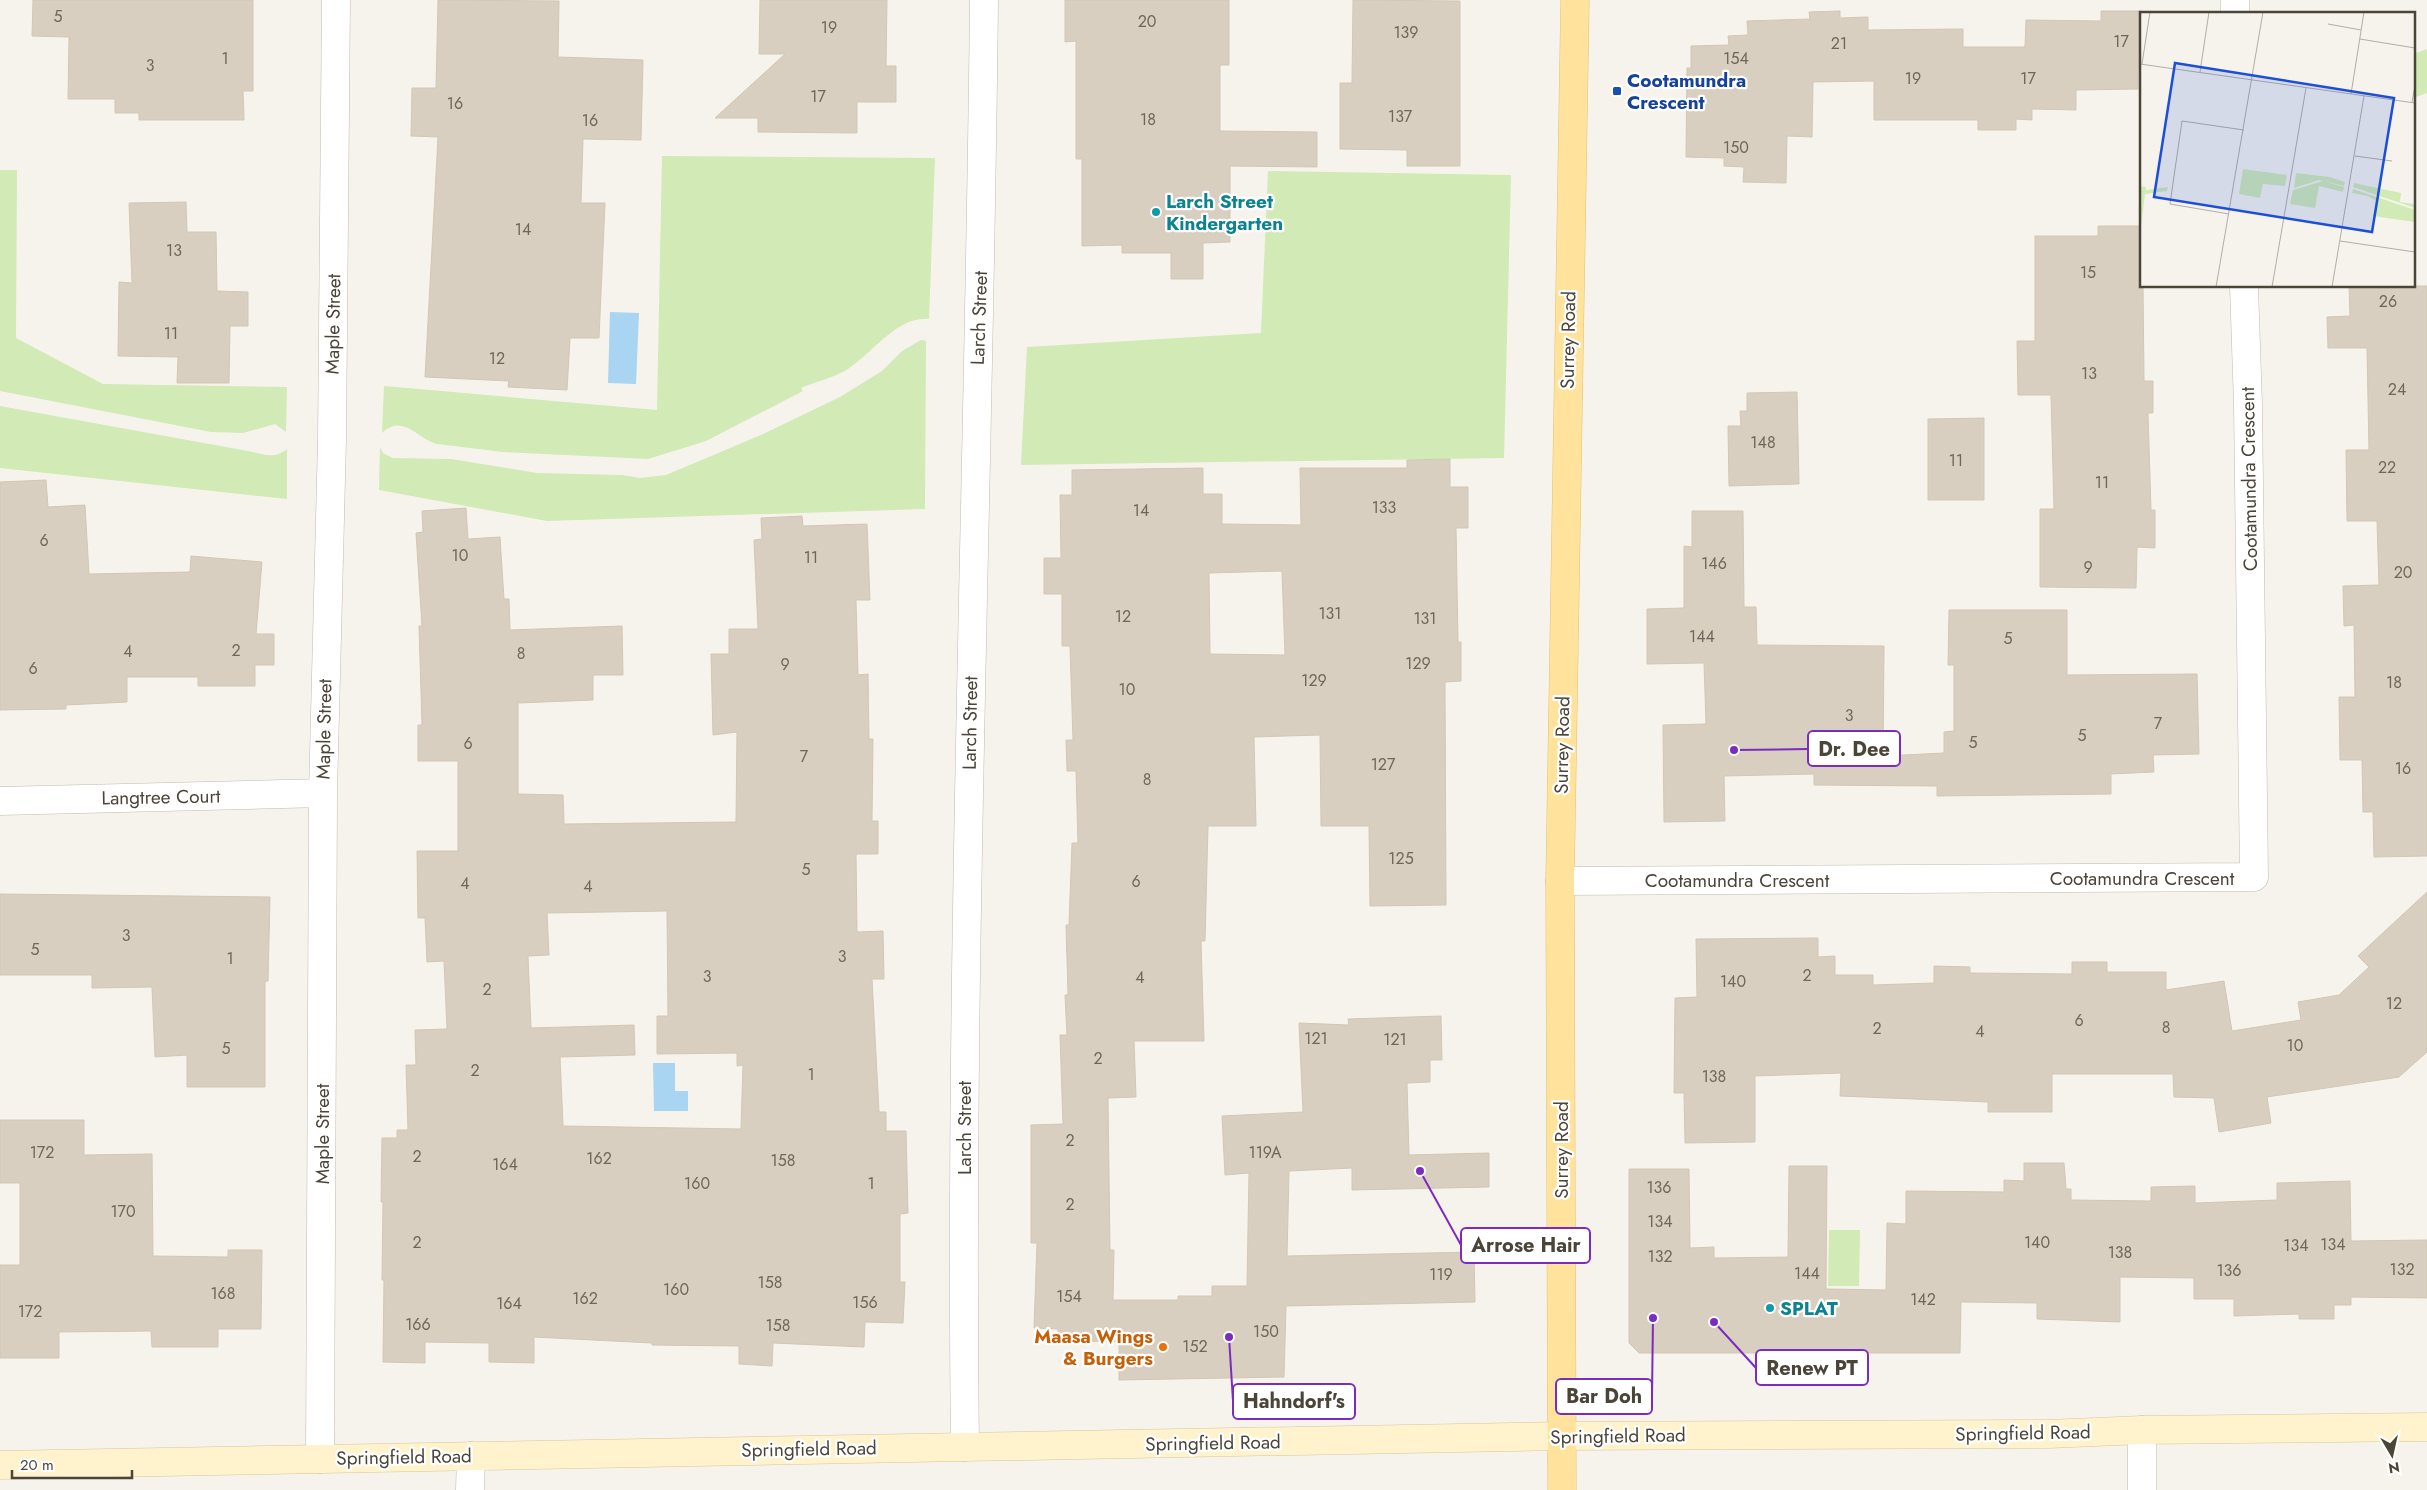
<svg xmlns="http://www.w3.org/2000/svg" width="2427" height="1490" viewBox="0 0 2427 1490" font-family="Jost,sans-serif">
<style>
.green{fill:#d2eab5}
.water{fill:#a9d4f2}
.building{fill:#d8cfc1;stroke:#d3c7b4;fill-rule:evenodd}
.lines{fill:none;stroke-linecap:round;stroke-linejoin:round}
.street-casing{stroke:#c2bbae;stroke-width:29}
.secondary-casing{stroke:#d6c79b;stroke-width:29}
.primary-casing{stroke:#e6c16a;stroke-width:29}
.street{stroke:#fff;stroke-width:28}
.secondary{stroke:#fff3cd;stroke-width:28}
.primary{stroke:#ffe39c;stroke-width:28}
.transit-dot{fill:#1a4fb4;stroke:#fff;stroke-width:2}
.culture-dot{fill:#0f9aa8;stroke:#fff;stroke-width:2}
.food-dot{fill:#e8710a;stroke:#fff;stroke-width:2}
.labels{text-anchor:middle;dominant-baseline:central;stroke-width:4.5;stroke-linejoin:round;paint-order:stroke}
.number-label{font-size:16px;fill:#6e675b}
.transit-label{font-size:19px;font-weight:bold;fill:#164399;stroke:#fff;text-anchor:start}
.culture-label{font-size:19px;font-weight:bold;fill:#0d838f;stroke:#fff;text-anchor:start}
.street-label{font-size:19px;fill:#4b4439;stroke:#fff}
.food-label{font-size:19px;font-weight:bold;fill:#c56008;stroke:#fff;text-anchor:end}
.inset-road{fill:none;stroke:#b2ada4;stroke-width:1}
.view{fill:#1d4ed8;fill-opacity:0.15;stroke:#1d4ed8;stroke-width:2.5}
.inset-edge{fill:none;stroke:#4b4439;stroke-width:2.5}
.leader{fill:none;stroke:#7b2cbf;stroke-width:2}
.callout-dot{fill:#7b2cbf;stroke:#fff;stroke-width:2}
.callout{fill:#fff;stroke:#7b2cbf;stroke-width:2}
.callout-label{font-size:20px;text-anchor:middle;font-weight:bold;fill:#4b4439}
</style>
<rect width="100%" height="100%" fill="#f6f3ec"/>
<path class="green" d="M2427,49v44l-14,5v-44z
M662,156l273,2 -6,161c-32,-3 -56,34 -81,50 -14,9 -31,12 -47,19l2,3 -97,50 -58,18 -145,-7 -66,-8c-20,-5 -34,-31 -55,-11l2,-47 273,24z
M0,170h17l-1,168 87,46 184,3 -1,45 -11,-8 -32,9 -32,-1 -211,-41z
M1268,171l243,4 -7,283 -483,7 6,-118 234,-14z
M921,340l5,1 -1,168 -378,12 -168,-31 1,-43 3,6 10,5 58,1 86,14 85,2 18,3 26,-3 95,-40 79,-38 42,-26 20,-20z
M0,406l248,45c15,3 26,9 39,-2v50l-287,-31z
M1829,1230h31l-1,56h-31z"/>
<path class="water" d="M610,312l29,1 -3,71 -28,-1z
M653,1063h22v28h13v20h-34z"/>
<path class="building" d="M33,0h220v91h-10l1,29h-105v-7h-24v-14h-47l1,-62 -37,-1z
M438,0l121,1 -1,56 85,3 -2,80 -58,-1 -2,64h24l-6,135h-29l-3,52 -59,-3 1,-6 -84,-4 13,-240 -27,-1 1,-48h24z
M760,0h127l-1,66h10v36h-39v31l-99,-1v-14h-43l70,-64h-26z
M1065,0h164v65h-9v66l97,1v35l-87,-1v76l-27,1v36h-32v-26h-49v-8l-40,1v-87h-6v-118l-11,1z
M1353,0l107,1v165h-53v-16l-67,-1v-66h12z
M1840,11v7l28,-1v13l95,-1v18h62l1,-27 75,1v-10h40v58h-3v20l-62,1v20l-44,-1v11l-16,-1v11h-38v-10h-104v-39l-61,1 -1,55 -25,-1 -1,47 -43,-1 1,-15 -20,-1v-8l-38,-1 1,-89h4v-22l38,-1 -1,-9 20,-1 -1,-14 63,-2 -1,-7z
M186,202l1,30h29l1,59 31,1v34h-18l-1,57h-52l1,-26 -60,-1 1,-74 13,1 -3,-80z
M2098,226h41l2,60h2l1,95h9v32h-5l3,97h4v38l-18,-1 -1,41 -96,-1v-78h14l-3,-114h-33l-1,-54h18v-105h63z
M2349,286h78v570l-53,1 -1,-45h-10l-1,-52h-22l-1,-63h16l-1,-72 -10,1 -1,-40 36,-1 -2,-64h-30l-1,-71h23l-2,-102h-39l-1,-31 23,-1z
M1797,392l2,92 -70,2 -1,-60h13l-1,-15h7v-18z
M1984,418v82h-56v-81z
M1450,459v28h18v41h-12l2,114h3v39l-16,1 1,223 -76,1 -1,-80h-48l-1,-91 -66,2 2,89h-48l-3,115h-4l3,100h-70l2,56 -28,1 2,152h4l-1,50h65v-4h34v-10h35l2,-113 -24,2 -3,-59 81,-4 -4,-89 50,2 -1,-6 93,-3 1,44h-12v22l-23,1 2,72 80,-2v34l-137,3v-22l-63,3 -2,85 187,-4 1,50 -189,4 -2,71 -165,3v-38l-61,-2v-11l-24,-1 3,-85h-6v-118l32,-1 -3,-89h7l-2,-40h3l-2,-70h3l3,-82h6l-2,-72h-9l-1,-31h7l-3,-94h-8v-52h-18v-36h17l-1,-63h12v-25l131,-2v26h19v30l79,1 -1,-57h107v-8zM1282,571l3,84 -75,-1 -1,-81z
M46,480l2,27 37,-2 4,69 101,-2 1,-16 71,6 -6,72h18v31h-19v21h-57v-9h-71v25l-61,3v4l-66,1v-228z
M466,508l2,31 32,-2 4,62h5l1,31 112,-4 1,49h-30v25l-75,3v91l45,1 1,29 172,-2 1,-90 -24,3 -2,-81h18v-25h29l-4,-89 8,-1 -1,-21 41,-2 1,10 64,-2 3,76h-14l2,75 10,-1 1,65h4l-1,82h6v33h-22l1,78 26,-1 1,48h-12l7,133h7v19h20l2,82 -8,1v68h5l-2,41 -38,-1 -1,25 -91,-4 -1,23 -33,-2v-18l-87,-1v-2l-118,-6v26l-45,-1v-19l-64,-1v21l-42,-1 1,-82h-2l1,-78h-2l1,-64h15v-8h11l-2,-65h10l-1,-35 32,-1 -3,-68 -17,1 -2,-44h-7l-1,-67h41v-90h-40v-36h4l-3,-99h3l-6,-93 7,-1 -1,-21zM667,911l1,105h-11v38l80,-1v13l6,-1 -2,64 -178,-3 -3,-69 75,-2 -1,-30 -103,3 -3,-72 21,-1 -2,-42z
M1692,511h51l1,96h12l1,38 127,1 -1,110 61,-3v-21l10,-1v-66h-6l1,-55h118v65l130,-1 2,80 -46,1 1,17 -43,2v20l-174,2v-10l-123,-1v-11l-90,2 1,45 -61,1 -1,-97 43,-1 -2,-61 -57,1v-55l37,-1v-62l8,1z
M2427,892v160l-28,25 -132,20 4,26 -52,9 -5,-34 -40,-1 -1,-23h-121v38h-64v-10l-148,-6 1,-23 -86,3v66l-70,1 -1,-50h-10l1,-95 22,-1 -1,-58 122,-1v19l17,-1v19h38v10l61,-2v-17l36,1v6l102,1v-12h35v10h59v18l58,-9 8,50 69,-11 -3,-18 41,-7 30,-28 -11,-11z
M0,894l270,3 -2,84h-3v106h-78v-32l-32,2 -3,-70 -60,1v-13h-92z
M0,1120h84v35l68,-1 1,102 75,1v-7h34l-1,79h-43v18h-66l-1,-16 -92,1v26h-59v-93h20v-82h-20z
M2024,1163h40l2,26h5v11l80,1v-14l44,-1v17l82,-3v-17l73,-2 1,60 76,-1v58l-76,-1v8h-17v14h-35v-5l-65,2v-17h-40v-21l-74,-1v45l-83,-3v-16l-76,-1 -1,51h-321l-10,-10v-174h60l1,79 24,-1v11l74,-1 1,-91h38l-1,123 60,1 1,-67 19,1v-33l98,1v-12l20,1z"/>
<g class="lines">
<defs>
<path id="street" d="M2235,0v14
M0,801l323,-8
M1560,881l694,-4 -6,-472 -4,-119
M965,1447c-6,-483 14,-965 19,-1447
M320,1459l3,-666 9,-353 4,-440
M470,1490l1,-34
M2142,1490v-60"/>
<path id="secondary" d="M0,1465l1561,-29 487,-2 94,-4 285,-3"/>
<path id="primary" d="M1562,1490l-2,-609 15,-881"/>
</defs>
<use href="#street" class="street-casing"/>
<use href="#secondary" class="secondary-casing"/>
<use href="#primary" class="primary-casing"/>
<use href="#street" class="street"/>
<use href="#secondary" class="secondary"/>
<use href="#primary" class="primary"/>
</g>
<rect class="transit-dot" x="1612" y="86" width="10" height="10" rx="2.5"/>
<g class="culture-dot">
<circle cx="1156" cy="212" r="5"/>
<circle cx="1770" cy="1308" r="5"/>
</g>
<circle class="food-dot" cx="1163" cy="1347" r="5"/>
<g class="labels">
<g class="number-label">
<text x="58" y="16">5</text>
<text x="1147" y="21">20</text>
<text x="829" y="27">19</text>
<text x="1406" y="32">139</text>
<text x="2121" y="41">17</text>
<text x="1839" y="43">21</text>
<text x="225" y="58">1</text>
<text x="1736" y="58">154</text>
<text x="150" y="65">3</text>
<text x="1913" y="78">19</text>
<text x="2028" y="78">17</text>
<text x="818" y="96">17</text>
<text x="455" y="103">16</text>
<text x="1400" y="116">137</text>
<text x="1148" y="119">18</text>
<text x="590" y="120">16</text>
<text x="1736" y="147">150</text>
<text x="523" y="229">14</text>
<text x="174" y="250">13</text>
<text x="2088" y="272">15</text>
<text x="2388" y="301">26</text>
<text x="171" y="333">11</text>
<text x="497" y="358">12</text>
<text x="2089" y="373">13</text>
<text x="2397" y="389">24</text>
<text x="1763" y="442">148</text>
<text x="1956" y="460">11</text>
<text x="2387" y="467">22</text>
<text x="2102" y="482">11</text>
<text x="1384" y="507">133</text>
<text x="1141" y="510">14</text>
<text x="44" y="540">6</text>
<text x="460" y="555">10</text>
<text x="811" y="557">11</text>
<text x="1714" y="563">146</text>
<text x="2088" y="567">9</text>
<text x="2403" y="572">20</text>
<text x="1330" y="613">131</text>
<text x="1123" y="616">12</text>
<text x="1425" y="618">131</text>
<text x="1702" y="636">144</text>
<text x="2008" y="638">5</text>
<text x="236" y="650">2</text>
<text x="128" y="651">4</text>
<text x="521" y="653">8</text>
<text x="1418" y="663">129</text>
<text x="785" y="664">9</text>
<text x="33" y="668">6</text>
<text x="1314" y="680">129</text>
<text x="2394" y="682">18</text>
<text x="1127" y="689">10</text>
<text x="1849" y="715">3</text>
<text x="2158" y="723">7</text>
<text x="2082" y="735">5</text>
<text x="1973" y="742">5</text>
<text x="468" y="743">6</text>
<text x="804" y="756">7</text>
<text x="1383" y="764">127</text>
<text x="2403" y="768">16</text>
<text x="1147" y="779">8</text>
<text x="1401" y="858">125</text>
<text x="806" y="869">5</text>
<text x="1136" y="881">6</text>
<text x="465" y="883">4</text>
<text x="588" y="886">4</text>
<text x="126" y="935">3</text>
<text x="35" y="949">5</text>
<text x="842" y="956">3</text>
<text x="230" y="958">1</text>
<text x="1807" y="975">2</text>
<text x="707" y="976">3</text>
<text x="1140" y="977">4</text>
<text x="1733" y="981">140</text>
<text x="487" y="989">2</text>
<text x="2394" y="1003">12</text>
<text x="2079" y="1020">6</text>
<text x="2166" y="1027">8</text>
<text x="1877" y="1028">2</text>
<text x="1980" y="1031">4</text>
<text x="1316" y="1038">121</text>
<text x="1395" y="1039">121</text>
<text x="2295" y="1045">10</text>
<text x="226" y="1048">5</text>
<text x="1098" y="1058">2</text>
<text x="475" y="1070">2</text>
<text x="811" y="1074">1</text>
<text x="1714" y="1076">138</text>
<text x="1070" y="1140">2</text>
<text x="42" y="1152">172</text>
<text x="1265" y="1152">119A</text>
<text x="417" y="1156">2</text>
<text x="599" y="1158">162</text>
<text x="783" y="1160">158</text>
<text x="505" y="1164">164</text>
<text x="697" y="1183">160</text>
<text x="871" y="1183">1</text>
<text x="1659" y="1187">136</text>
<text x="1070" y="1204">2</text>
<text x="123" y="1211">170</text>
<text x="1660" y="1221">134</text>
<text x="417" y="1242">2</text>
<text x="2037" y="1242">140</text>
<text x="2333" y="1244">134</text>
<text x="2296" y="1245">134</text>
<text x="2120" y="1252">138</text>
<text x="1660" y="1256">132</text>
<text x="2402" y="1269">132</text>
<text x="2229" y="1270">136</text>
<text x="1807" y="1273">144</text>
<text x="1441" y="1274">119</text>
<text x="770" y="1282">158</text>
<text x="676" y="1289">160</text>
<text x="223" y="1293">168</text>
<text x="1069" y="1296">154</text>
<text x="585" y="1298">162</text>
<text x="1923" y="1299">142</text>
<text x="865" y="1302">156</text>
<text x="509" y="1303">164</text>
<text x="30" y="1311">172</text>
<text x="418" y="1324">166</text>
<text x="778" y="1325">158</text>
<text x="1266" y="1331">150</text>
<text x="1195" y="1346">152</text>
</g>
<g class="transit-label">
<text x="1627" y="80">Cootamundra<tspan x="1627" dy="22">Crescent</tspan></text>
</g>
<g class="culture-label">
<text x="1166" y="201">Larch Street<tspan x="1166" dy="22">Kindergarten</tspan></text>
<text x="1780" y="1308">SPLAT</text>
</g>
<g class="street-label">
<text transform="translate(979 318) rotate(-88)">Larch Street</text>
<text transform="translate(333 324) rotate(-89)">Maple Street</text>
<text transform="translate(1568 340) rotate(-89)">Surrey Road</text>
<text transform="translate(2249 479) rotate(-91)">Cootamundra Crescent</text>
<text transform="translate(970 723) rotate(-89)">Larch Street</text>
<text transform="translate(324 729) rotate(-89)">Maple Street</text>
<text transform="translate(1562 745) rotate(-89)">Surrey Road</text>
<text transform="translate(161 797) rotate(-1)">Langtree Court</text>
<text x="2142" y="878">Cootamundra Crescent</text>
<text x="1737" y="880">Cootamundra Crescent</text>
<text transform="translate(964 1128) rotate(-90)">Larch Street</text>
<text transform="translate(322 1134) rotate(-90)">Maple Street</text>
<text transform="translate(1561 1150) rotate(-90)">Surrey Road</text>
<text transform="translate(2023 1433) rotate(-1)">Springfield Road</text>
<text transform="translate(1618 1436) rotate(-1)">Springfield Road</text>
<text transform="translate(1213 1443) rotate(-1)">Springfield Road</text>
<text transform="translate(809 1449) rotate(-1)">Springfield Road</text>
<text transform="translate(404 1457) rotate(-1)">Springfield Road</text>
</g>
<g class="food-label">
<text x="1153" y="1336">Maasa Wings<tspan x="1153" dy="22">&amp; Burgers</tspan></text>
</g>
</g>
<g transform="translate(2140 12)">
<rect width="275" height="275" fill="#f6f3ec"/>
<path d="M103,157l44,6 -2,11 -22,-2 -3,14 -21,-4zM156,161l34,4 15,5 -1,4 -25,-6 -25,8zM183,169l21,6 -1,5 -24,-6 -4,22 -25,-4 3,-14zM214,171l47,10 -1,9 15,2v4l-62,-21zM0,174l6,1v3l22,-3 -1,4 -22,3 -4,32zM213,177l62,21v12l-42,-6 3,-15 -8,-5 -16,-3z" fill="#d2eab5"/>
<path class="inset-road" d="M188,12l33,6M220,27l55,9M0,52l275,39M2,52l8,-52M60,60l9,-60M211,82l13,-82M272,90l3,-16M215,144l37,5M89,202l-59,-10 12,-83 62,9M200,229l75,11M76,275l47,-275M132,275l34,-199M192,275l32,-191"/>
<path class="view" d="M35,51l219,35 -22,134 -218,-35z"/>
<rect width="275" height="275" class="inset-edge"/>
</g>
<path class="leader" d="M1734 750L1808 749M1420 1171L1461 1245M1714 1322L1756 1368M1653 1318L1652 1396M1229 1337L1233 1401"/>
<g class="callout-dot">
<circle cx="1734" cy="750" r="5"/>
<circle cx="1420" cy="1171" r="5"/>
<circle cx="1714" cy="1322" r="5"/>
<circle cx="1653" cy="1318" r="5"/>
<circle cx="1229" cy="1337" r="5"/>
</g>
<g class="callout">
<rect x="1808" y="731" width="92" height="35" rx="5"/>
<rect x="1461" y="1228" width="129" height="35" rx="5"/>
<rect x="1756" y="1350" width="112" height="35" rx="5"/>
<rect x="1556" y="1379" width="96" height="35" rx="5"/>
<rect x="1233" y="1384" width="122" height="35" rx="5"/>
</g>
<g class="callout-label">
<text x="1854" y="756">Dr. Dee</text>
<text x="1526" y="1252">Arrose Hair</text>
<text x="1812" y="1375">Renew PT</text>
<text x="1604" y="1403">Bar Doh</text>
<text x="1294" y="1408">Hahndorf's</text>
</g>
<g transform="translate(2392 1455) rotate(171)" stroke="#ffffff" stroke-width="4" paint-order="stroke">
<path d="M0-4L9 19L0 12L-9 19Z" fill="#4b4439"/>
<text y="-8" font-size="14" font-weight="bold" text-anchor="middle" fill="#4b4439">N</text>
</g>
<path d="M12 1470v8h120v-8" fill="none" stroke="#4b4439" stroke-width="2.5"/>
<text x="20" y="1470" font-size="15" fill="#4b4439" stroke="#ffffff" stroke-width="4" paint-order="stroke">20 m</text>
</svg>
